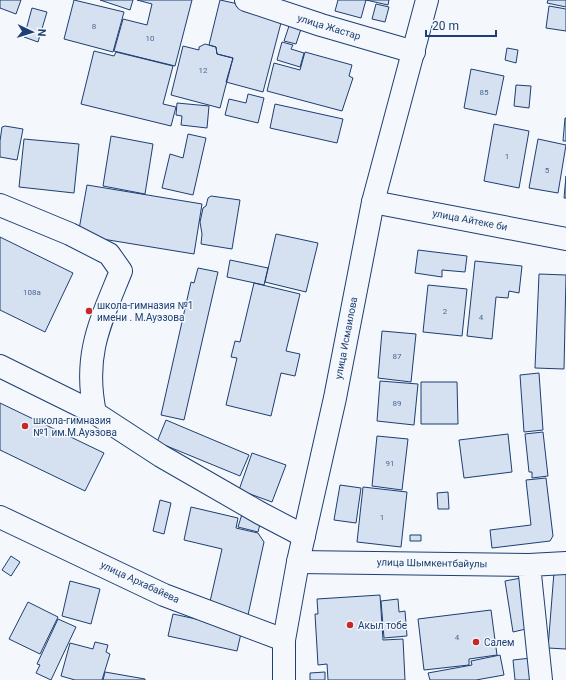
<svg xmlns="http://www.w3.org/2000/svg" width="566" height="680" viewBox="0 0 566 680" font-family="Roboto,sans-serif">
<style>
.building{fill:#d5e0f0;stroke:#1d3f73}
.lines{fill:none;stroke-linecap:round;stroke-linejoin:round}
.minor-casing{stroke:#1d3f73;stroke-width:24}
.major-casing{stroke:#1d3f73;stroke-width:24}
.minor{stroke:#f4f7fb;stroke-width:22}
.major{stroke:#f4f7fb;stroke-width:22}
.poi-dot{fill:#c62828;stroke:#f4f7fb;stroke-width:1.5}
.labels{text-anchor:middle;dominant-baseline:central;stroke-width:3;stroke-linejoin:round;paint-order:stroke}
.number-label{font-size:8px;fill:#4b6792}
.street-label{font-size:10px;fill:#1d3f73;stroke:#f4f7fb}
.poi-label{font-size:10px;fill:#1d3f73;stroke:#f4f7fb;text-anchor:start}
</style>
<rect width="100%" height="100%" fill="#f4f7fb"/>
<path class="building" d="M0,0h21l-5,14 -16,-6z
M74,0l50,12 -11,40 -49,-13z
M100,0h33l-3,10z
M137,0h55l-17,66 -61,-15 9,-32 24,6 5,-21z
M220,0l23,5 39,14 -19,73 -37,-10 7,-24 -16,-4 -1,-7 -7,-2z
M338,0h28l-5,18 -26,-7z
M366,0h23l-1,5z
M548,0h18v7l-19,-4z
M376,4l13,3 -4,15 -13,-3z
M549,6l17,3v22l-20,-3z
M32,8l15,4 -9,30 -14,-5z
M289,26l12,3 -5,15 -12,-3z
M282,42l11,3 -2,4 13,4 -4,14 -23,-7z
M205,44l11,3 1,7 16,4 -13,50 -49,-13 12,-49 16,4v-3z
M507,48l11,2 -2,13 -11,-3z
M94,51l20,5 2,-4 57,14 -10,38 13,3 -5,19 -90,-22z
M305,52l47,13 -3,11 4,2 -11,33 -75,-20 7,-28 26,7z
M471,69l33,7 -8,39 -32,-7z
M516,85l15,1 -2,22 -15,-2z
M248,94l16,4 -6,25 -33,-8 4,-16 17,4z
M177,103l32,3 -2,22 -26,-3 1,-9 -6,-1z
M275,104l68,15 -6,24 -67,-15z
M565,118h1v23h-3z
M494,124l35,7 -10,57 -35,-7z
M5,126l18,3 -6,31 -17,-3v-16l2,-14z
M188,134l18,4 -13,57 -31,-7 8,-34 13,4z
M111,136l42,8 -8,50 -42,-8z
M24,139l55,5 -5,49 -55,-6z
M538,139l28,6 -8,48 -29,-5z
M566,176v22h-2z
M87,185l115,19 -8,50 -116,-19z
M211,196l29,4 -8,49 -31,-5 1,-10 -2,-12 3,-14 3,-2 2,-8z
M276,234l42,9 -12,49 -41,-10z
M0,237l73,36 -28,59 -45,-22z
M418,250l49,6 -2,16 -23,-2v7l-27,-4z
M230,260l38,8 -4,17 -37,-8z
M475,261l47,5 -3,27 -10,-2 -1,7 -12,-1 -4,42 -25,-3z
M198,268l20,4 -34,148 -23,-5 30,-133 3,1z
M539,274l27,1 -2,94 -29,-1z
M254,283l46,11 -14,57 14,3 -5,22 -14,-3 -10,43 -45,-11 11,-47 -6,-1 4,-16 5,1z
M428,285l39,4 -5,47 -39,-4z
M382,331l34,3 -5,48 -33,-4z
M539,373l4,57 -19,2 -4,-57z
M380,381l38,3 -4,41 -37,-4z
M421,382h36l1,42h-37z
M0,403l104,50 -19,38 -85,-41z
M166,420l83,35 -9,21 -83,-34z
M543,432l5,44 -16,2v-6h-3l-4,-38z
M508,434l4,38 -48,6 -5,-38z
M377,436l31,3 -6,51 -30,-4z
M252,453l34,12 -14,37 -33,-12z
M546,478l7,58 -3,5 -58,7 -2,-18 41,-5 -5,-45z
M340,485l21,3 -5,35 -22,-3z
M363,487l44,5 -6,55 -44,-5z
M448,492l1,17h-11l-1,-16z
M160,500l11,3 -7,31 -11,-3z
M191,507l47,11 -2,10 22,5 6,9 -16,73 -39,-9 13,-57 -38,-9z
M242,514l19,6 -3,12 -20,-5z
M410,535h11v6h-11z
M11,556l9,6 -9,14 -9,-6z
M554,572l12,1v76l-18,-1z
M526,577v52l-13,3 -8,-51z
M70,581l30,8 -9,35 -29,-8z
M380,595l3,45 20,-1 2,41h-77l-1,-16 -9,1 -3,-51h3l-1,-15z
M398,599l1,13 6,-1 2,25 -23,2 -3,-37z
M28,602l30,15 -18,37 -31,-15z
M491,610l6,45 -28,4v6l-45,5 -6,-51z
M173,614l69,15 -5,22 -69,-15z
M58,619l18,8 -25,53 -15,-7 4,-8 -3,-1z
M95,642l13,3 -2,7 4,2 -8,26h-27l-14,-4 9,-33 23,6z
M500,655l4,20 -28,5h-46l-2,-7 44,-8 -1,-4z
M531,658l3,22h-19l-2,-20z
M105,672l40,7v1h-42z
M325,672v8h-15v-7z"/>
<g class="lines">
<defs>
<path id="minor" d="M246,0l75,25 93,27
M373,202l193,37
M0,205l70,29 39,20 12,17c-21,52 -38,84 -26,142
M0,366l95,47 66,43 99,57 44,23
M0,517l164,78 120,45
M298,562l231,3 37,-2
M529,565l12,115"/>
<path id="major" d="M284,680v-40l14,-78 37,-164 38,-196 54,-202"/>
</defs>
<use href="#minor" class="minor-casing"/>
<use href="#major" class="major-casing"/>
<use href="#minor" class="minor"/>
<use href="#major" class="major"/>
</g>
<g class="poi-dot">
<circle cx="89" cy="311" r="4"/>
<circle cx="25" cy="426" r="4"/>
<circle cx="350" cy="625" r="4"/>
<circle cx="476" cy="642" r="4"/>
</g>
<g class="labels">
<g class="number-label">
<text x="94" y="26">8</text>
<text x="150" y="38">10</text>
<text x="203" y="70">12</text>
<text x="484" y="92">85</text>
<text x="507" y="156">1</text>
<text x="547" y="170">5</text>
<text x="32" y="292">108а</text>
<text x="445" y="311">2</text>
<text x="481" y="317">4</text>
<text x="397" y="356">87</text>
<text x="397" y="403">89</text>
<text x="390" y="463">91</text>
<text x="382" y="517">1</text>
<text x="457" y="637">4</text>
</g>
<g class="street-label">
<text transform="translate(329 27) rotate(17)">улица Жастар</text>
<text transform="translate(470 220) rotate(11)">улица Айтеке би</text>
<text transform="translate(346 338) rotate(-79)">улица Исмаилова</text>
<text transform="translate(432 563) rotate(1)">улица Шымкентбайулы</text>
<text transform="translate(140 582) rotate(25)">улица Архабайева</text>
</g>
<g class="poi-label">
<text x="97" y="305">школа-гимназия №1<tspan x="97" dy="12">имени . М.Ауэзова</tspan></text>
<text x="33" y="420">школа-гимназия<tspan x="33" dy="12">№1 им.М.Ауэзова</tspan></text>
<text x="358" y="625">Акыл тобе</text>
<text x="484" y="642">Салем</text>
</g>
</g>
<g transform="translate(32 32) rotate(94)" stroke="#f4f7fb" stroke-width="3" paint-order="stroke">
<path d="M0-3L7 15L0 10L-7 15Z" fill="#1d3f73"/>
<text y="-6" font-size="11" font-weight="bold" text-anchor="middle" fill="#1d3f73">N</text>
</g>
<path d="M426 30v6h70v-6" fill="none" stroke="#1d3f73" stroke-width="2"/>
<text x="432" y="30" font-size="12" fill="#1d3f73" stroke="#f4f7fb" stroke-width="3" paint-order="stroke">20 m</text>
</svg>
